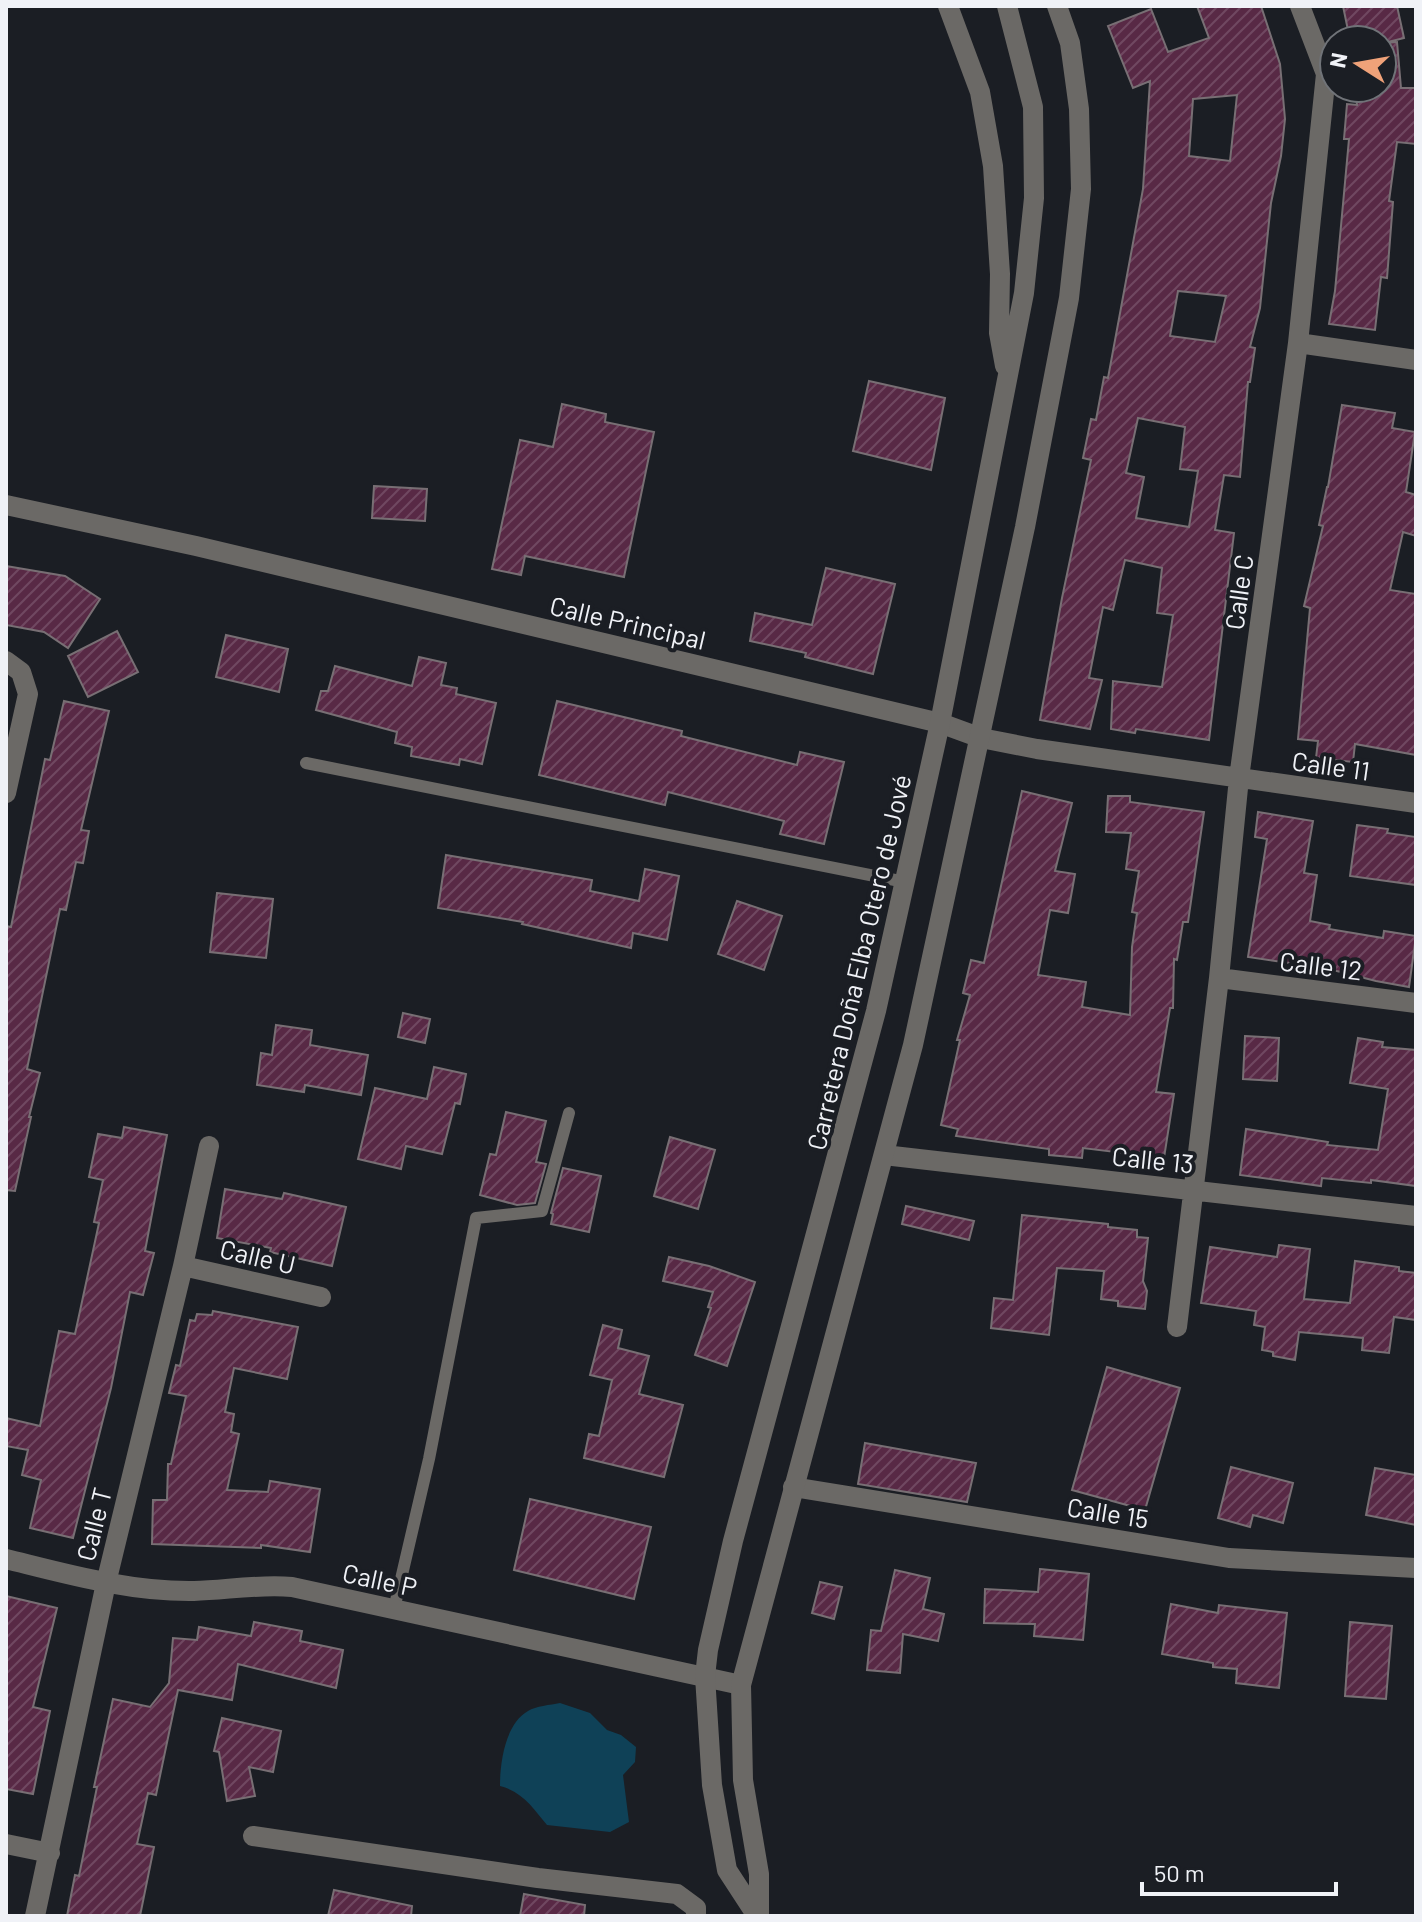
<svg xmlns="http://www.w3.org/2000/svg" width="1422" height="1922" viewBox="0 0 1422 1922" font-family="Barlow,sans-serif">
<style>
.water{fill:#0f4157}
.building{fill:url(#building-hatch);stroke:#786f74;stroke-width:2;fill-rule:evenodd}
.lines{fill:none;stroke-linecap:round;stroke-linejoin:round}
.service{stroke:#6b6966;stroke-width:12}
.minor{stroke:#6b6966;stroke-width:20}
.tertiary{stroke:#6b6966;stroke-width:20}
.labels{text-anchor:middle;dominant-baseline:central;stroke-width:8;stroke-linejoin:round;paint-order:stroke}
.street-label{font-size:26px;fill:#f0f2f7;stroke:#1b1e24}
</style>
<defs>
<pattern id="building-hatch" width="6" height="6" patternUnits="userSpaceOnUse" patternTransform="scale(2)"><rect width="6" height="6" fill="#582945"/><path d="M-1 1l2-2M0 6l6-6M5 7l2-2" fill="none" stroke="#704861"/></pattern>
</defs>
<rect width="100%" height="100%" fill="#1b1e24"/>
<path class="water" d="M560,1703l30,10 17,17 14,5 15,12 -1,15 -12,13 6,47 -19,10 -63,-7c-14,-17 -24,-33 -47,-39 0,-23 5,-62 28,-75 8,-5 22,-6 32,-8z"/>
<path class="building" d="M1197,6h64l19,58 5,55 -4,37 -10,47 -11,105 -10,39 5,1 -5,34h-2l-8,95 -16,-2 -9,55 19,3 -25,207 -73,-11 -1,4 -24,-4 2,-48 49,6 11,-72 -16,-2 5,-45 -37,-8 -12,50 -10,-3 -14,71 13,2 -12,49 -50,-9 22,-122 29,-138 -8,-2 8,-39 5,1 8,-43 4,1 35,-189 7,-108 -17,7 -25,-62 43,-17 17,43 41,-14zM1237,95l-7,66 -41,-5 4,-57zM1178,291l48,5 -11,46 -45,-6zM1138,418l47,9 -5,42 18,2 -9,56 -53,-9 8,-41 -18,-4z
M1343,6h54l7,32 -20,5 13,-1 4,46h15v56l-19,-2 -8,59 4,1 -6,76 -6,-1 -6,53 -46,-6 6,-33 14,-152h-5l3,-35 10,1 -2,-17h27v-48h-32z
M869,381l76,17 -14,72 -78,-19z
M562,404l44,10 -1,8 49,10 -30,145 -99,-21 -4,19 -29,-6 28,-129 33,7z
M1342,405l53,8 -3,15 23,4 -9,60 10,3v41l-13,-4 -13,58 26,4v161l-61,-11 -2,18 -37,-4 2,-17 -20,-2 12,-131 -6,-2 19,-80 -4,-1 8,-38h1z
M374,486l53,3 -2,32 -53,-3z
M6,566l59,10 35,23 -32,49 -24,-16 -38,-7z
M826,568l69,16 -22,90 -68,-17 1,-4 -56,-12 5,-28 57,12z
M117,631l21,41 -50,25 -20,-41z
M226,635l62,14 -9,43 -63,-15z
M419,657l27,6 -5,22 16,3 -1,6 40,9 -14,61 -22,-5 -1,6 -48,-9 1,-9 -17,-4 2,-11 -81,-22 5,-19h7l7,-25 77,20z
M64,701l45,10 -28,119 8,1 -6,32 -7,-1 -10,48 -6,-1 -33,160 13,4 -11,44h2l-16,74 -9,-1v-264l5,1 34,-168 5,1z
M557,701l125,30 -1,5 116,29 3,-13 44,10 -20,82 -44,-10 4,-13 -116,-29 -3,13 -126,-30z
M1022,791l50,12 -17,68 20,3 -7,39 -18,-3 -12,65 48,7 -4,25 48,8 2,-68 5,-34 -5,-1 7,-41 -13,-2 5,-36 -25,-1 2,-36h22v6l74,10 -16,110h-5l-6,38 -3,-1 -1,49h-3l-14,84 18,2 -10,64 -81,-10 -1,10 -33,-3v-6l-93,-13 2,-7 -17,-4 19,-85h-3l13,-45 -7,-2 8,-33 13,3z
M1258,812l55,9 -9,52 13,2 -7,46 20,4 -1,4 54,9 1,-7 32,5 -7,51 -33,-6 -51,-13 -77,-11 19,-118 -12,-2z
M1357,825l31,4 -1,4 29,4v48l-66,-9z
M446,855l146,25 -2,11 49,10 6,-32 34,7 -12,64 -34,-7 -2,15 -109,-24 1,-2 -85,-14z
M217,893l56,6 -7,59 -56,-6z
M737,901l45,15 -18,54 -46,-16z
M403,1013l27,6 -5,24 -27,-6z
M276,1025l36,5 -2,15 58,10 -7,40 -56,-10 -1,7 -47,-7 4,-32 11,2z
M1245,1036l34,2 -2,43 -34,-2z
M1358,1038l25,4 -1,5 34,3v136l-45,-6v3l-49,-5 -1,8 -81,-11 6,-46 82,13 -1,3 51,5 10,-61 -38,-6z
M434,1067l32,7 -6,30 -5,-1 -13,51 -36,-8 -5,23 -43,-10 17,-71 52,11z
M506,1112l40,9 -10,41 10,2 -11,39 -18,2 -37,-10 10,-41 6,1z
M124,1127l43,8 -22,116 9,2 -11,42 -13,-3 -19,96 -38,150 -43,-10 11,-48 -19,-5 6,-25 -22,-4v-28l34,8 19,-95 16,3 24,-111 -5,-1 9,-42 -14,-3 9,-43 24,4z
M670,1137l45,13 -17,59 -44,-13z
M563,1168l38,8 -12,56 -38,-8 2,-10 -2,-1z
M225,1189l57,10 2,-6 62,14 -14,59 -62,-14 1,-4 -54,-10z
M906,1206l68,15 -5,19 -67,-16z
M1022,1215l86,9v3l29,3v7l11,1 -5,43 4,10 -2,18 -27,-3v-5l-17,-2 3,-28 -47,-3 -8,67 -58,-7 3,-30 19,2z
M1279,1245l31,4 -6,50 46,4 5,-42 44,6v4l17,2v47l-22,-3 -5,36 -27,-3 1,-12 -64,-6 -4,28 -22,-4v-4l-11,-2 3,-23 -11,-2 2,-14 -55,-8 9,-56 67,10z
M669,1257l40,9 46,16 -28,84 -32,-11 16,-47 -3,-1 5,-15 -50,-11z
M213,1311l85,16 -11,52 -53,-11 -9,44 9,2 -3,18 8,2 -12,56 41,2 2,-11 50,8 -10,63 -49,-7v3l-109,-4 1,-44h14l1,-36h3l15,-68 -17,-3 7,-28 4,1 10,-46 5,1 2,-7 15,1z
M603,1325l19,5 -4,18 31,8 -10,38 44,11 -19,72 -80,-19 5,-24 10,2 13,-56 -22,-5z
M1107,1367l73,21 -35,122 -73,-20z
M865,1443l111,20 -9,39 -109,-18z
M1231,1467l62,16 -10,40 -30,-8 -3,12 -32,-9z
M1375,1468l41,7v50l-50,-10z
M530,1499l121,28 -17,72 -120,-29z
M1040,1569l49,5 -6,66 -49,-4 1,-12 -51,-1 1,-34 53,3z
M895,1570l35,8 -7,31 21,5 -6,27 -35,-7 -3,39 -33,-3 4,-40 10,1z
M820,1582l22,5 -8,32 -22,-6z
M6,1596l51,12 -24,99 17,4 -17,83 -27,-5z
M1171,1604l47,9 1,-8 68,8 -8,75 -43,-5 1,-14 -24,-2v-4l-51,-9z
M254,1622l48,9 -2,10 43,9 -7,38 -98,-24 -6,36 -54,-10 -22,105 -8,-2 -11,51 17,3 -14,69h-73l8,-41 4,1 18,-89h-3l19,-88 37,8 19,-24 4,-45 24,2 2,-13 52,9z
M1350,1622l42,4 -6,73 -41,-3z
M222,1718l59,13 -8,41 -24,-5 6,29 -28,5 -8,-49 -5,-1z
M334,1890l78,16 -1,10h-83z
M524,1894l61,11 -1,11h-64z"/>
<g class="lines">
<path class="service" d="M306,763l599,119
M394,1609l35,-150 47,-241 66,-7 27,-98"/>
<path class="minor" d="M1298,343l118,17
M6,505l190,41 744,177 41,15 56,11 379,54
M6,661l15,11 7,22 -22,99
M1219,978l197,25
M884,1155l532,61
M183,1266l138,31
M1177,1327l42,-349 20,-200 59,-435 28,-269 -26,-68
M793,1487l436,71 187,10
M6,1559c61,15 124,33 188,32 33,-1 64,-7 98,-4l449,98
M253,1836l285,42 139,16 19,14v8
M6,1844l44,9
M35,1916l71,-333 77,-317 26,-120"/>
<path class="tertiary" d="M948,6l32,86 13,74 7,108 -1,59 6,33
M757,1916l-30,-46 -15,-85 -7,-109 3,-26 25,-109 143,-530 64,-288 84,-430 10,-95 -1,-91 -26,-101
M759,1916v-42l-16,-94 -2,-95 172,-640 112,-518 44,-229 12,-109 -2,-80 -9,-66 -13,-37"/>
</g>
<g class="labels">
<g class="street-label">
<text transform="translate(1238 592) rotate(-82)">Calle C</text>
<text transform="translate(628 622) rotate(13)">Calle Principal</text>
<text transform="translate(1331 765) rotate(8)">Calle 11</text>
<text transform="translate(858 962) rotate(-77)">Carretera Doña Elba Otero de Jové</text>
<text transform="translate(1321 965) rotate(7)">Calle 12</text>
<text transform="translate(1153 1159) rotate(6)">Calle 13</text>
<text transform="translate(258 1256) rotate(13)">Calle U</text>
<text transform="translate(1108 1512) rotate(9)">Calle 15</text>
<text transform="translate(93 1524) rotate(-76)">Calle T</text>
<text transform="translate(380 1579) rotate(12)">Calle P</text>
</g>
</g>
<rect width="1422" height="1922" fill="none" stroke="#f0f2f7" stroke-width="16"/>
<g transform="translate(1358 64) rotate(281)"><circle r="38" fill="#1b1e24" stroke="#707378" stroke-width="2"/>
<path d="M0-6L14 30L0 20L-14 30Z" fill="#f0a279"/>
<text y="-12" font-size="22" font-weight="bold" text-anchor="middle" fill="#f0f2f7">N</text>
</g>
<path d="M1142 1882v12h194v-12" fill="none" stroke="#f0f2f7" stroke-width="4"/>
<text x="1154" y="1882" font-size="24" fill="#f0f2f7" stroke="#1b1e24" stroke-width="6" paint-order="stroke">50 m</text>
</svg>
